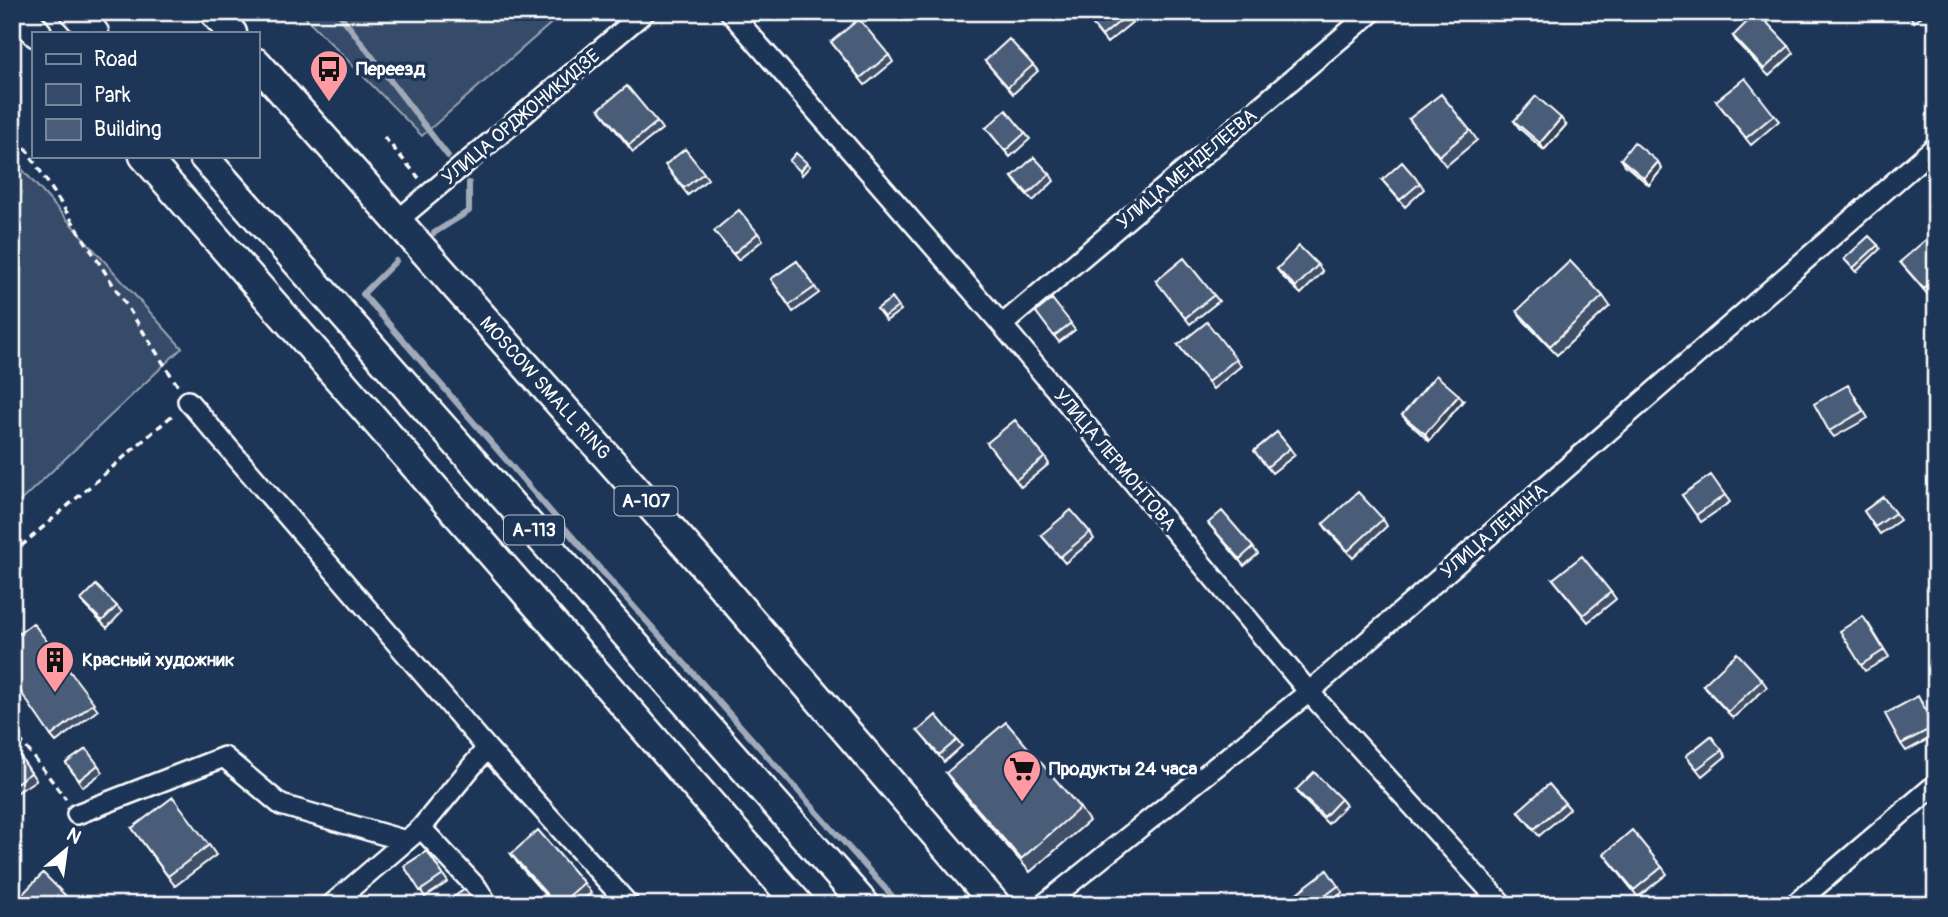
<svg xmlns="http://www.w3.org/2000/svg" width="1948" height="917" viewBox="0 0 1948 917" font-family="Pangolin,sans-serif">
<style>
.green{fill:#364b69;stroke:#9aa5b4;stroke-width:2}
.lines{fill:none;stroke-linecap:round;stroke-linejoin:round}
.stream{stroke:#a0aab8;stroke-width:6}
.minor-casing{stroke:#fff;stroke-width:24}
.highway-casing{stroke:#fff;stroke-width:33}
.path{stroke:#fff;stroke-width:3.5;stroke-dasharray:7 5;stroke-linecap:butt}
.minor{stroke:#1d3557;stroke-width:19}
.highway{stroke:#1d3557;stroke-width:28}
.wall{fill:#405068;stroke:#fff;stroke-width:2}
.shaded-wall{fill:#344155;stroke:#fff;stroke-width:2}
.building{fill:#4a5d79;stroke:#fff;stroke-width:2}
.labels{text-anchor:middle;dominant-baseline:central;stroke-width:7;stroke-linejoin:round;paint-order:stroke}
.shield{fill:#1d3557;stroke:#bbc2cd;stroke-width:2}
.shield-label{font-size:18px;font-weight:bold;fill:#fff}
.poi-label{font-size:19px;font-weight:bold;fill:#fff;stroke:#1d3557;text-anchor:start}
.street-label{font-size:19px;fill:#fff;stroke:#1d3557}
</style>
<rect width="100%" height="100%" fill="#1d3557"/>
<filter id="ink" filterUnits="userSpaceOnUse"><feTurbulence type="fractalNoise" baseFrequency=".0143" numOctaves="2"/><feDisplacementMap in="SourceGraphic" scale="14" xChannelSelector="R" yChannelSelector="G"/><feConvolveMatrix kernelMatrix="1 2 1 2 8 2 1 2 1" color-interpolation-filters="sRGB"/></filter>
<g filter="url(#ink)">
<path class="green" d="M300,12h264l-142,124z
M12,158l170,190 -170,161z"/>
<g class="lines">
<path class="stream" d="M338,12l110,144
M434,233l35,-22v-28
M396,261l-33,33 238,276 299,335"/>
<defs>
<path id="minor" d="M730,12l272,313 307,367 194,213
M397,221l248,-209
M1002,325l370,-313
M188,401l299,347 142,157
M77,814l147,-57 57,48 125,36
M421,828l56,60 11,17
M331,905l90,-77 66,-80
M1043,905l266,-213 627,-546
M1794,905l142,-121"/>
<path id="highway" d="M19,12l18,21
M75,12l19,21
M214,12l18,21
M257,63l456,513 283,329
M144,156l655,749
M203,156l662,749"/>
</defs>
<use href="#minor" class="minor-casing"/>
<use href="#highway" class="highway-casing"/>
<path class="path" d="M12,127l166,259
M384,137l35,41
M12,554l163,-141
M12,729l54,70"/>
<use href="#minor" class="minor"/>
<use href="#highway" class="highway"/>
</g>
<path class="wall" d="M1082,12h48l5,8 -28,23z
M1907,12h20l-13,10z
M1733,36l56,10 5,7 -25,23 -32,-33z
M831,42l58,13 4,7 -28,23z
M985,61l48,4 5,6 -25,23z
M1716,101l58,14 5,6 -28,24z
M599,109l58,13 5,7 -29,23z
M1409,119l61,11 7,10 -31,26z
M1514,121l52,4 -22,25 -25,-22z
M986,128l39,5 5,6 -20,18z
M685,149l23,30 -20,16 -18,-23z
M1621,159l37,3 4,7 -13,16 -24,-20z
M1050,174l4,7 -21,20 -16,-17 -5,-7z
M1382,180l38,3 4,6 -19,18z
M714,231l44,2 5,7 -25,20z
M1936,242v47l-8,6 -28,-33z
M1878,245l2,4 -24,23 -12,-13z
M797,261l22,32 -26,19 -22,-33z
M1318,265l5,7 -22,22 -19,-18 -5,-7z
M1156,281l58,14 5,6 -29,23z
M1603,296l7,10 -53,49 -33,-34 -7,-10z
M892,298l9,12 -15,11 -9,-12z
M1052,299l23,31 -16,12 -23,-30z
M1178,345l58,14 5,7 -28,23z
M1852,392l16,26 -34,19 -5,-6z
M1463,401l-34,40 -22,-20 -5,-6z
M1277,432l18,23 -23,18 -18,-22z
M987,443l58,14 4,7 -28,23z
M1682,495h43l5,7 -29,20z
M1883,497l17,23 -20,14 -16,-23z
M1383,519l4,7 -34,32 -25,-27 -5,-7z
M1208,523l45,24 5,7 -14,12z
M1090,532l4,7 -29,24 -24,-28z
M1553,579l58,13 5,7 -28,23z
M81,600l36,6 5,6 -15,16 -21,-21z
M33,623l65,87 -42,32 -5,-6z
M1868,623l21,34 -24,14 -4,-6z
M1762,680l5,7 -34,31 -25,-27 -5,-6z
M1922,703l14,25v7l-30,16 -5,-7z
M918,731l39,9 5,6 -18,16z
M1711,736l15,20 -24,20 -16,-20z
M86,749l17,23 -20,15 -17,-24z
M16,750l20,30 -24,16v-43z
M946,773l134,35 9,13 -59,51 -75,-86z
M1296,790l45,9 5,6 -18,19 -27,-27z
M1565,803l5,6 -31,27 -21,-25z
M132,828l77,17 7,10 -41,31z
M427,851l21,31 -23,15 -21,-31z
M511,854l73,29 7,10 -14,12h-23l-36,-41z
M1604,854l58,13 5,7 -29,23z
M1338,886l5,6 -17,13h-27z"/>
<path class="shaded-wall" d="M1561,118l5,7 -22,25 -4,-7z
M1658,162l4,7 -13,16 -5,-7z
M807,163l3,3 -8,9 -2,-4z
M1459,395l4,6 -34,40 -4,-7z"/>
<path class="building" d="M1083,12h47v1l-28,23z
M1757,12l32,34 -25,23 -31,-33z
M859,19l30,36 -29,23 -29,-36z
M1009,39l24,26 -25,22 -23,-26z
M1745,78l29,37 -28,23 -30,-37z
M627,86l30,36 -28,23 -30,-36z
M1441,94l29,36 -31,26 -30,-37z
M1536,96l25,22 -21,25 -26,-22z
M1006,110l19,23 -20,18 -19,-23z
M1634,142l24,20 -14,16 -23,-19z
M685,149l19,24 -20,15 -19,-23z
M796,153l11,10 -7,8 -11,-10z
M1034,157l16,17 -22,20 -16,-17z
M1402,162l18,21 -20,17 -18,-20z
M739,210l19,23 -25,21 -19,-23z
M1869,236l9,9 -25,23 -9,-9z
M1930,236l6,6v36l-12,11 -24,-27z
M1299,246l19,19 -22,22 -19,-18z
M1184,258l30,37 -29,23 -29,-37z
M797,261l18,26 -26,18 -18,-26z
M1570,261l33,35 -53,50 -33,-35z
M892,298l6,9 -14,10 -7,-8z
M1052,299l19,24 -17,13 -18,-24z
M1207,322l29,37 -28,23 -30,-37z
M1436,375l23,20 -34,39 -23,-19z
M1848,385l15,26 -34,20 -15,-27z
M1015,420l30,37 -29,23 -29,-37z
M1277,432l13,16 -23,19 -13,-16z
M1711,475l14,20 -29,20 -14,-20z
M1358,492l25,27 -35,32 -25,-27z
M1883,497l12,16 -20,14 -11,-16z
M1071,510l19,22 -30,25 -19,-22z
M1222,511l31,36 -13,12 -32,-36z
M1582,556l29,36 -28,23 -30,-36z
M96,585l21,21 -15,15 -21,-21z
M1863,616l21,34 -23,15 -21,-34z
M33,623l61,80 -43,33 -39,-57v-40z
M1737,653l25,27 -34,32 -25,-27z
M1918,696l16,31 -33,17 -16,-30z
M936,715l21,25 -18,15 -21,-24z
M1006,722l74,86 -59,51 -75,-86z
M1711,736l11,14 -25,19 -11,-13z
M86,749l12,16 -19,15 -13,-17z
M16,750l15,23 -19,13v-33z
M1314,772l27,27 -17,18 -28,-27z
M1549,784l16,19 -31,26 -16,-18z
M173,797l36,48 -41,31 -36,-48z
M538,830l46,53 -25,22h-3l-45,-51z
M1632,830l30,37 -28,23 -30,-36z
M427,851l16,24 -23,16 -16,-25z
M1327,870l11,16 -25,19h-13l-7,-9z
M43,873l28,28 -4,4h-54v-1z
M465,889l11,16h-31l-1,-1z"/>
</g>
<defs>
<symbol id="bus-pin" viewBox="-11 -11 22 30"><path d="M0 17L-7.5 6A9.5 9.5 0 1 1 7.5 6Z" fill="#ff9aa2" stroke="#1d3557"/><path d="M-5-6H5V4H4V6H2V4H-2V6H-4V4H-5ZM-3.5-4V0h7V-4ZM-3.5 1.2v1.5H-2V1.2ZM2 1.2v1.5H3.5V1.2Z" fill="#111"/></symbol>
<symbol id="building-pin" viewBox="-11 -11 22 30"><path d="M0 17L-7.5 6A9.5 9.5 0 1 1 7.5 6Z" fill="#ff9aa2" stroke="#1d3557"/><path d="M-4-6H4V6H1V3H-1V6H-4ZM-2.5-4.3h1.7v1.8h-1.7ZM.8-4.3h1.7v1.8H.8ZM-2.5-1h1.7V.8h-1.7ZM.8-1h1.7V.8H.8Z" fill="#111"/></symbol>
<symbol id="supermarket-pin" viewBox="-11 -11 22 30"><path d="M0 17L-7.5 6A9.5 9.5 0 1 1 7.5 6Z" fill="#ff9aa2" stroke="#1d3557"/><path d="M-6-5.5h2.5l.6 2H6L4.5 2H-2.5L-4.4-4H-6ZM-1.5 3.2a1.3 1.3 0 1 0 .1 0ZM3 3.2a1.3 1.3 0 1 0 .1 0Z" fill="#111"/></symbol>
</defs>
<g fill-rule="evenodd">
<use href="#bus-pin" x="307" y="47" width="44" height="60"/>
<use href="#building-pin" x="33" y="638" width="44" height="60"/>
<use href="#supermarket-pin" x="1000" y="747" width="44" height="60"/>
</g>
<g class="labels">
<g class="shield">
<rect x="614.5" y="486.5" width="63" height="29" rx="5"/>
<rect x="504" y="515.5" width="60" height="29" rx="5"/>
</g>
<g class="shield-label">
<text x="646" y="501">А-107</text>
<text x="534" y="530">А-113</text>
</g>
<g class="poi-label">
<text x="356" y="69">Переезд</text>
<text x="82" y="660">Красный художник</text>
<text x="1049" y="769">Продукты 24 часа</text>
</g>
<g class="street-label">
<text transform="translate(521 117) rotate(-40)">УЛИЦА ОРДЖОНИКИДЗЕ</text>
<text transform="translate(1187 169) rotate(-40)">УЛИЦА МЕНДЕЛЕЕВА</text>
<text transform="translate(545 388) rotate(48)">MOSCOW SMALL RING</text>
<text transform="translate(1115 460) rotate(50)">УЛИЦА ЛЕРМОНТОВА</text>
<text transform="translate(1494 531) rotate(-41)">УЛИЦА ЛЕНИНА</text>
</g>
</g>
<rect width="1948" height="917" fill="none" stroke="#1d3557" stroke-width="42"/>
<rect x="21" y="21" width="1906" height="875" fill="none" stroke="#fff" stroke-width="2.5" filter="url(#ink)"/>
<rect x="32" y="32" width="228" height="126" fill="#1d3557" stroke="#77869a" stroke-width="2"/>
<rect x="46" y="54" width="35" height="10" fill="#1d3557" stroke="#77869a" stroke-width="2"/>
<text x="94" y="66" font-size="21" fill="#ffffff">Road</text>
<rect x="46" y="84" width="35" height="21" fill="#364b69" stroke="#77869a" stroke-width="2"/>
<text x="94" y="102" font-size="21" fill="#ffffff">Park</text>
<rect x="46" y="119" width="35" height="21" fill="#4a5d79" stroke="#77869a" stroke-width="2"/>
<text x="94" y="136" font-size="21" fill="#ffffff">Building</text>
<g transform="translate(66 850) rotate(29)" stroke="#1d3557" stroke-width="5" paint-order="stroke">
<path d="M0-5L12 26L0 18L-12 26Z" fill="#ffffff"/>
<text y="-10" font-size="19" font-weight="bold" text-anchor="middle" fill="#ffffff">N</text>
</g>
</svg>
